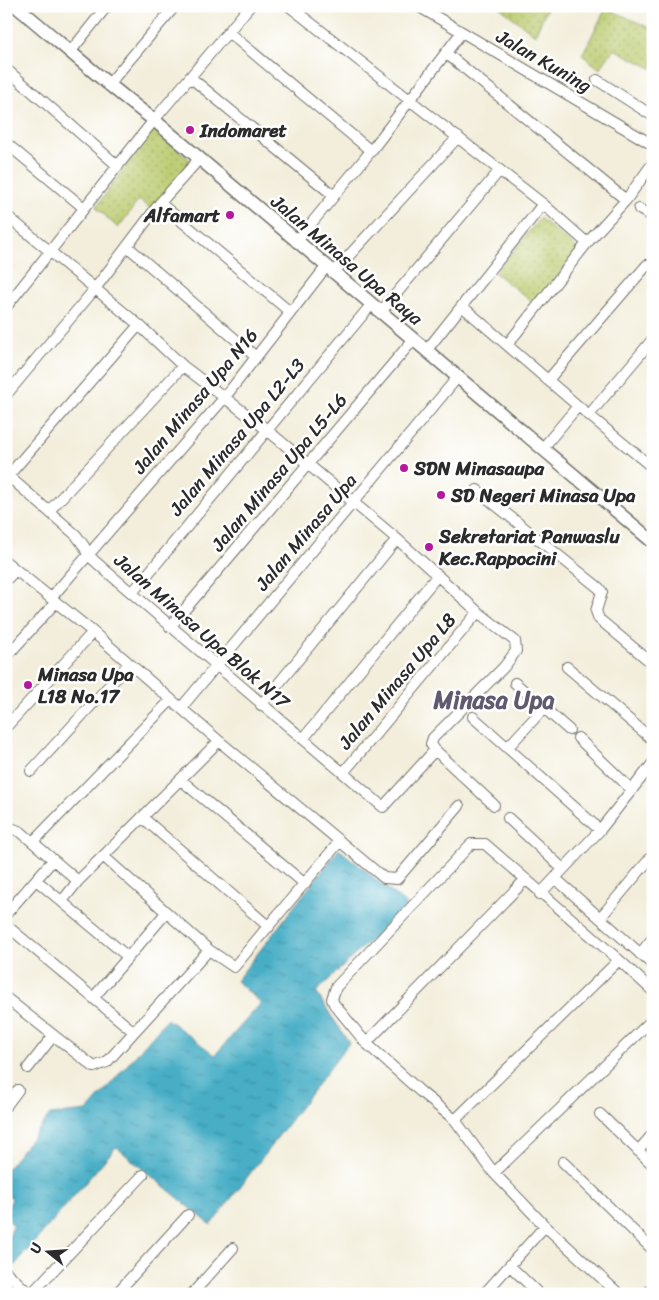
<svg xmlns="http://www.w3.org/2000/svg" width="659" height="1300" viewBox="0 0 659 1300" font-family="Sriracha,sans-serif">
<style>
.grass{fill:url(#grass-dots);stroke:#727a4c}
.water{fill:url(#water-ripples);stroke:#386c78}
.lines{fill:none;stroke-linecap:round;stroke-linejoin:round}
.minor-casing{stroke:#716f69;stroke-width:12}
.tertiary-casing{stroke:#716f69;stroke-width:15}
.minor{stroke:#fff;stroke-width:10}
.tertiary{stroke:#fff;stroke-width:12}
.poi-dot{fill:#b5179e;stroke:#fff;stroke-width:2}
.labels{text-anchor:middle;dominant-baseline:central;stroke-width:5;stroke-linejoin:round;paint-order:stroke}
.street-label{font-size:19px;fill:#2b2b2b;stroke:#fff}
.poi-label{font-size:19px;font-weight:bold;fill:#2b2b2b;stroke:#fff;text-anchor:start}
.district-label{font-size:24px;font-weight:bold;fill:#60596f;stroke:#fff}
</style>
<defs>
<pattern id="grass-dots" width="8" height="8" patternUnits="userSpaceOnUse" patternTransform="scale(1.25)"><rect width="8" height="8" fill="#baca6d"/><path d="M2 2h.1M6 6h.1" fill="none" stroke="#97a45a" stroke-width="1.8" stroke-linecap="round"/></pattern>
<pattern id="water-ripples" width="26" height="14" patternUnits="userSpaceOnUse" patternTransform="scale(1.25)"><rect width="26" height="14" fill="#46aec6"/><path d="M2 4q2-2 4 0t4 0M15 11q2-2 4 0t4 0" fill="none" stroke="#3b8ea1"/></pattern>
</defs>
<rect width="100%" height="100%" fill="#fff"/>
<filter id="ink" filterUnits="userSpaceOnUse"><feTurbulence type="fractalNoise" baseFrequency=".02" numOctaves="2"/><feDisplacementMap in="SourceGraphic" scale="10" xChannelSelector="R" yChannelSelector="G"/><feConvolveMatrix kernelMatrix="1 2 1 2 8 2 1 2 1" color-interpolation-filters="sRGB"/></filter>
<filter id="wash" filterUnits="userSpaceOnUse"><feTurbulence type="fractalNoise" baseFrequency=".0096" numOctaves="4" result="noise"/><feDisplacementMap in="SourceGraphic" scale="20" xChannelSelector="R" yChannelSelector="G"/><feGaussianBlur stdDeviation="1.12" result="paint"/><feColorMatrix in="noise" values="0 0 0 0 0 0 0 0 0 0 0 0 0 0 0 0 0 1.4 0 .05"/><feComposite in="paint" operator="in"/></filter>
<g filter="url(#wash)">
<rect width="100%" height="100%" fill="#f3eedb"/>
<path class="grass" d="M498,6h50l-13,29z
M606,8l47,21v40l-39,-20 -14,20 -18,-14z
M153,128l38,33 -39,49 -13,-10 -21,28 -22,-21z
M540,218l39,32 -44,54 -40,-31z"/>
<path class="water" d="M339,849l68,56 -91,87 33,51 -138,182 -95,-78 -102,119c-12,-17 -8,-23 0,-41l-8,-6v-8l6,-12 -6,-6v-23l44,-55 37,-4 80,-92 48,36 46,-52 -25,-22z"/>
</g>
<g filter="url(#ink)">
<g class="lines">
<defs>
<path id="minor" d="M289,6l254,198 44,39
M418,6l235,139
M228,32l143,119
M71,51l36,-45
M447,54l179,146
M6,69l112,97
M190,77l143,118
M597,80l56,36
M108,85l67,-79
M6,143l78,65
M160,203l40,-45
M639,209l14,8
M6,215l133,110 44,41 83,63 131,110 81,73 37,29 1,10 -12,16 -71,71 -2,6 4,6 -52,57 -277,-236 -18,-16 -4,-9 -8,-11 -70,-61
M296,242l75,-91 90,-118
M128,247l128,110
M333,273l125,-136
M6,307l148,-187 96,-114
M463,307l44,38 80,-102 39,-43 27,-37
M380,313l120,-143
M507,345l71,61
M426,351l117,-147
M548,380l99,-115
M6,395l88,-105 66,-87 130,109
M589,415l64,-76
M542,449l36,-43 75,62
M8,476l131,-151
M477,490l122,98 3,4 -6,19 3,8 54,45
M49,511l134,-145
M6,562l87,70 126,109 165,137 13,1 62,-73
M6,580l10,-10
M132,593l239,-288
M51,598l174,-201 101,-130
M170,627l243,-287
M6,657l50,-55
M567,667l86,73
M515,683l29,25
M261,705l136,-166
M181,708l276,-330
M473,717l127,113
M6,727l87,-95
M578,738l54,52
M303,739l135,-164
M508,747l36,-39 25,22
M435,750l59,55
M31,771l98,-107
M343,773l135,-161
M181,780l124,104
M142,817l127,110
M508,818l55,51
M6,830l5,-2 10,4 57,49 141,-140
M33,842l138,-142
M103,856l106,94 25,17 106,-126
M556,879l97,86
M36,880l92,77
M540,894l60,-64 53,-67
M63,900l15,-19
M6,914l47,-54
M600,918l53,-63
M6,925l128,107 75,-82
M640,954l13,-16
M619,960l34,31
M94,997l72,-84
M6,998l88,69 13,-5 27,-30
M366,1043l56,50 33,27 39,53 51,53 74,68
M28,1068l25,-32
M6,1106l12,-16
M600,1114l53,51
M455,1120l164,-160 -134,-116h-14l-135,143 -4,12 2,5 32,39 159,-163
M638,1151l15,-17
M563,1162l90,88
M494,1173l159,-154
M510,1266l29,28
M6,1272l24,22
M31,1294l112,-119
M116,1294l72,-79
M192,1294l41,-46
M484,1294l61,-68
M647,1294l6,-7"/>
<path id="tertiary" d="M16,6c46,38 90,78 138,114l499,422"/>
</defs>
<use href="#minor" class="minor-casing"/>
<use href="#tertiary" class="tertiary-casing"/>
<use href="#minor" class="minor"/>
<use href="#tertiary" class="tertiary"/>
</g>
</g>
<g class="poi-dot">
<circle cx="190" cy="130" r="5"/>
<circle cx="230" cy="215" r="5"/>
<circle cx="404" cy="468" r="5"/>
<circle cx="441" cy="495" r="5"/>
<circle cx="429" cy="547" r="5"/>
<circle cx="28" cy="685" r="5"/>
</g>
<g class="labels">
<g class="street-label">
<text transform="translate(544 61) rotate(30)">Jalan Kuning</text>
<text transform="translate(347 260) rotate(40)">Jalan Minasa Upa Raya</text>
<text transform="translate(195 401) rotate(-50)">Jalan Minasa Upa N16</text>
<text transform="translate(237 437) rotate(-50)">Jalan Minasa Upa L2-L3</text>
<text transform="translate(279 472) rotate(-50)">Jalan Minasa Upa L5-L6</text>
<text transform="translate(306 532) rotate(-50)">Jalan Minasa Upa</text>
<text transform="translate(202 631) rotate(41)">Jalan Minasa Upa Blok N17</text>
<text transform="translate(397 681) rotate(-50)">Jalan Minasa Upa L8</text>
</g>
<g class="poi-label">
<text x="200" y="130">Indomaret</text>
<text x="220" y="215" text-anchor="end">Alfamart</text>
<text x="414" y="468">SDN Minasaupa</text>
<text x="451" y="495">SD Negeri Minasa Upa</text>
<text x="439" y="536">Sekretariat Panwaslu<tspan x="439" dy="22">Kec.Rappocini</tspan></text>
<text x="38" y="674">Minasa Upa<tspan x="38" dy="22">L18 No.17</tspan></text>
</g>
<g class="district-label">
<text x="494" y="700">Minasa Upa</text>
</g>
</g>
<rect width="659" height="1300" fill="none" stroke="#fff" stroke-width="25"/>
<g transform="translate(48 1252) rotate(287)" stroke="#ffffff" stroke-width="4" paint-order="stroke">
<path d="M0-4L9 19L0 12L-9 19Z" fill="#2b2b2b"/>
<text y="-8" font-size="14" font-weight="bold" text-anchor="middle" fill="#2b2b2b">U</text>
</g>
</svg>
